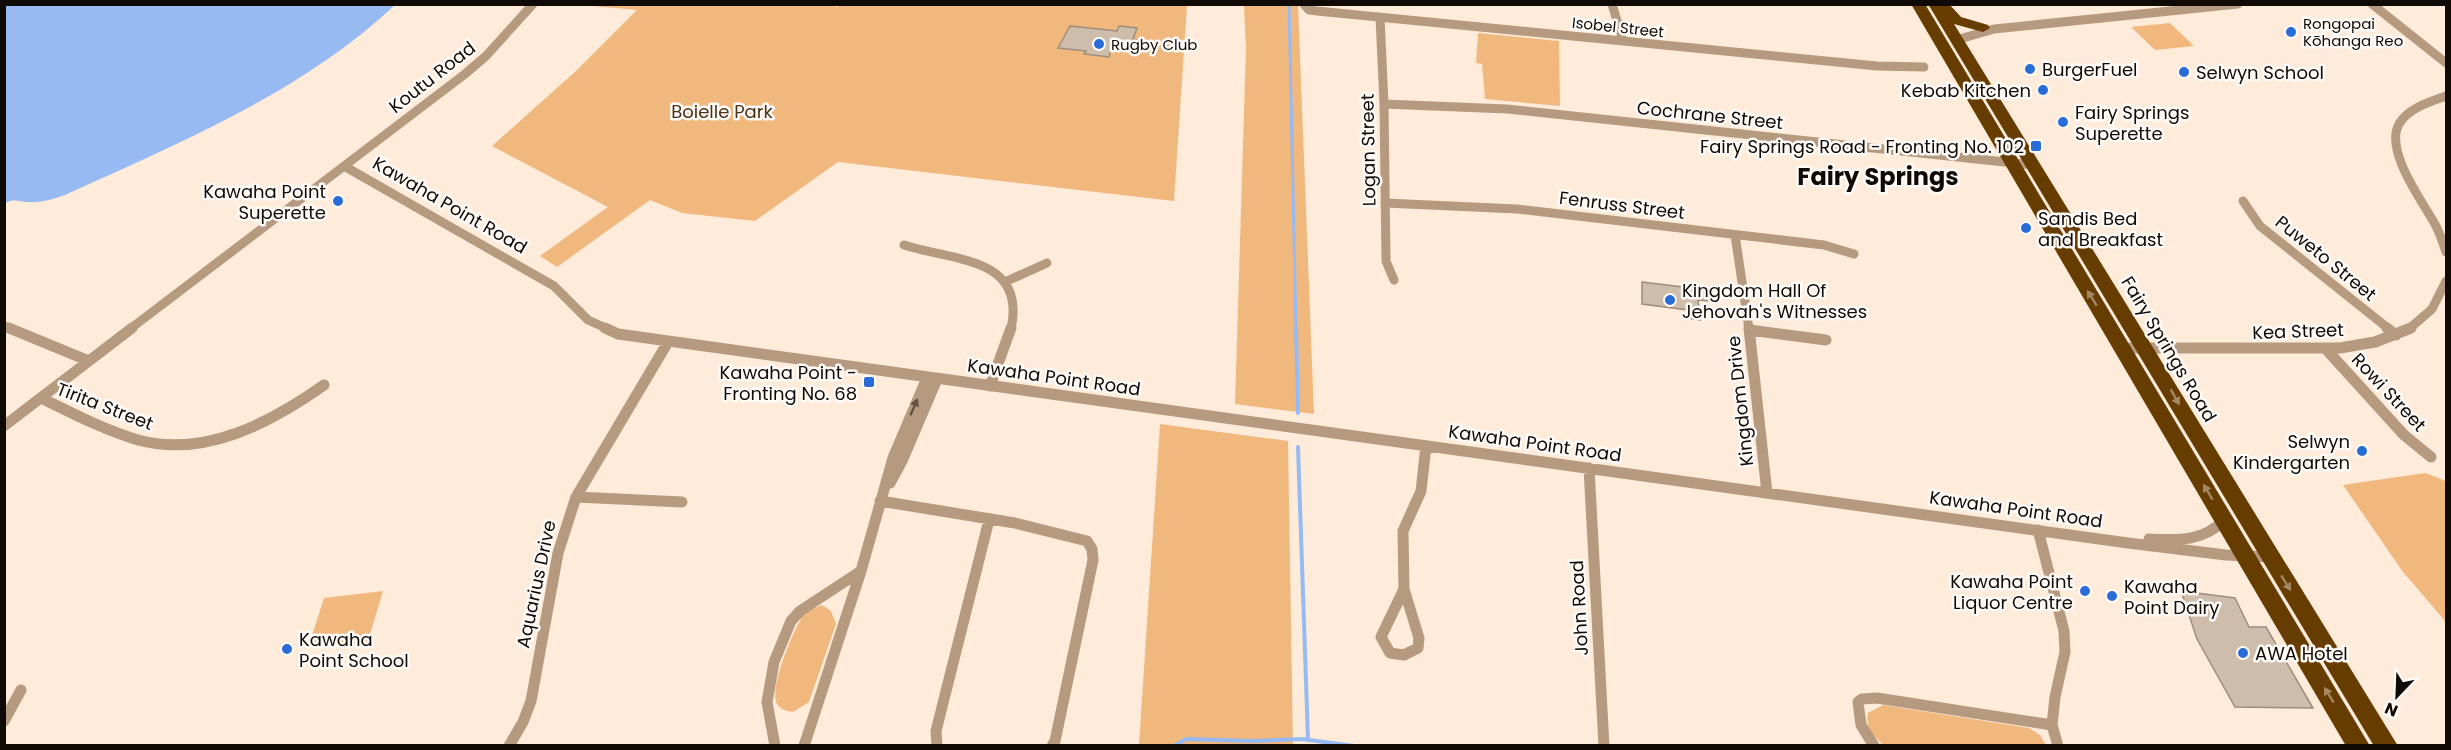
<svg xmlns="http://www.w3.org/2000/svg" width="2451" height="750" viewBox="0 0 2451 750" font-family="Poppins,sans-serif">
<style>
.green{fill:#f1b87e}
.water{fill:#97baf2}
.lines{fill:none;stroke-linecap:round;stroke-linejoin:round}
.stream-far1{stroke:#97baf2;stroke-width:3}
.stream{stroke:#97baf2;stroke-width:4}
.building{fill:#cfbdac;stroke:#9e8d7d;stroke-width:1.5}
.street-far1{stroke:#b59a7f;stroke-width:9}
.street{stroke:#b59a7f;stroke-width:11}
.highway{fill:#673c01;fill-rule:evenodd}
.oneway{fill:#a48864}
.oneway2{fill:#625242}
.poi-dot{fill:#296cd8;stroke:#fffbf8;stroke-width:2}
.labels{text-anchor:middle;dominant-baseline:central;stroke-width:5;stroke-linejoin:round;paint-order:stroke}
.far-poi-label{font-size:15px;fill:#100a06;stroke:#fffbf8;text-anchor:start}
.far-street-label{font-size:15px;fill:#100a06;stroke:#fffbf8}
.poi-label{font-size:18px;fill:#100a06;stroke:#fffbf8;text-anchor:start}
.street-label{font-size:18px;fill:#100a06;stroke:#fffbf8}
.park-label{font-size:18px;fill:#4b3115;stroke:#fffbf8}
.district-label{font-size:24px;font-weight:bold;fill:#100a06;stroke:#fffbf8}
</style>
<rect width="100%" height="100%" fill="#feebd9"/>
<path class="green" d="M627,4h200l11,3 2,-3 347,1 -13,196 -336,-39 -83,59 -73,-8 -32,-13 -93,67 -17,-11 68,-49 -116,-61 84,-75 61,-61 -55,-5z
M1244,5h54l16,409 -79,-10 11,-356z
M2170,23l24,23 -39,4 -24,-23z
M1478,33l81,8 1,65 -75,-7 -3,-35 -6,-1z
M1160,424l128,17 5,304h-154z
M2425,473l21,8v141l-43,-50 -60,-87z
M383,591l-15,50 -60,7 16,-50z
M822,605l9,6 5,13 -27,78 -16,10c-6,-1 -12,-2 -16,-8 -9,-16 18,-77 28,-92z
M1883,705l146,23 11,7 6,10h-163c-10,-10 -18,-17 -15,-32z"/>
<path class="water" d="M5,4h390v1c-94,88 -214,137 -330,190 -12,4 -23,8 -36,7 -11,0 -14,-4 -24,1z"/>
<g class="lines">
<path class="stream-far1" d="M1289,4l7,325"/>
<path class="stream" d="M1296,328l2,85
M1298,447l10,293
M1174,746l12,-7 67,2 49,-2 52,7"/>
</g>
<path class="building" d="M1070,26l47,5 2,-5 18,2 -4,11 6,1 -4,12 -24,-2 -2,7 -25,-3 2,-3 -28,-3z
M1642,282l66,8 1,11 -11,-1 2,20 -12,-2v-8l-46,-6z
M2181,591l54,7 14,29h17l47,81 -78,-1 -38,-68z"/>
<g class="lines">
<path class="street-far1" d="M1304,4l5,6 8,1 560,55 47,1
M1612,4l11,37
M2372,4l74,59
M1380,17l4,87 2,157 8,19
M1956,40l38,-11 244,-25
M2446,96c-16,6 -38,12 -47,28 -15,27 24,78 37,102 4,8 7,17 10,26
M1384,104l123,5 526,56
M344,166l210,120 34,34 20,9
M2243,201l17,25 129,103
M1385,203l132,6 307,36 30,9
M1735,235l14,94
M904,245c48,16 123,11 107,84
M1007,281l40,-18
M4,326l8,3
M130,329l335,-255 21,-18 47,-52
M2409,329l23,-20 14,-28"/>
<path class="street" d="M9,328l80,33
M605,328l13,6 1510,209 98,12 44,2
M1749,328l18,165
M2387,328l9,7
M1749,330l77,10
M2122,348h218l35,-6 36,-14
M2325,348l79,87 27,22
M990,386l21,-58
M41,398c31,15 63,32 97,42 67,18 132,-17 186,-55
M4,426l128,-98
M1589,468l15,278
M890,483l12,-22 35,-82
M576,497l106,5
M880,501l135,22 72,18 5,8 1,11 -38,181 -3,5
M2038,530l26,101 1,21 -10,45 -3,28 6,21
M2149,539c29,1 54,3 75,-19
M1404,589l15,49 -1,10 -14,7 -14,-2 -9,-16z
M1404,589l-1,-58 18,-40 5,-45
M4,721l17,-31
M509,746l14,-24 8,-21 27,-148 18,-56 92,-155
M775,746l-8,-44 7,-40 17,-41 9,-10 61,-40
M804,746l57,-175 32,-113 34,-80
M937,746l-1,-15 53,-211
M1874,746l-13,-21 -3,-23 4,-3 15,-1 175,27"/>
<path class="highway" d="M1911,4h14l445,742h-24z
M1928,4h21l12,13 27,8 2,3 -7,4 -29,-8 444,722h-24z"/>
</g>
<defs><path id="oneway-solid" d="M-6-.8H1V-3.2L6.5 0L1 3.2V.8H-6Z" transform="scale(1.5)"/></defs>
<g class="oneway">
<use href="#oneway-solid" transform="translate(2092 298) rotate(-121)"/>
<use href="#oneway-solid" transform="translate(2175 397) rotate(61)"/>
<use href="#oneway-solid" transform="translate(2208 492) rotate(-121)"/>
<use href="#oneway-solid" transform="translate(2286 583) rotate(58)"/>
<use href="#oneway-solid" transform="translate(2329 695) rotate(-121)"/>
</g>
<use class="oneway2" href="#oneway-solid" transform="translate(914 407) rotate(-67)"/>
<g class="poi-dot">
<circle cx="2291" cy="32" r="6"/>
<circle cx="1099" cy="44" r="6"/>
<circle cx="2030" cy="69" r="6"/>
<circle cx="2184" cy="72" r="6"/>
<circle cx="2043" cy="90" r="6"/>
<circle cx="2063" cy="122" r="6"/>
<rect x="2030" y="140" width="12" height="12" rx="3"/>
<circle cx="338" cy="201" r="6"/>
<circle cx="2026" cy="228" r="6"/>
<circle cx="1670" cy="300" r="6"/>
<rect x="863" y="376" width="12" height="12" rx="3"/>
<circle cx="2362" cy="451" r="6"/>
<circle cx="2085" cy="591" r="6"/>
<circle cx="2112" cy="596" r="6"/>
<circle cx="287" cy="649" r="6"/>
<circle cx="2243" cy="653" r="6"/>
</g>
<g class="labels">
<g class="far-poi-label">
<text x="2303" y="23">Rongopai<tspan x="2303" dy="17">Kōhanga Reo</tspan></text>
<text x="1111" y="44">Rugby Club</text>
</g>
<g class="far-street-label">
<text transform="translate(1618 27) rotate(6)">Isobel Street</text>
</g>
<g class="poi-label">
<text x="2042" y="69">BurgerFuel</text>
<text x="2196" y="72">Selwyn School</text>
<text x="2031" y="90" text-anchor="end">Kebab Kitchen</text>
<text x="2075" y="112">Fairy Springs<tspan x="2075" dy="21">Superette</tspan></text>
<text x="2024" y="146" text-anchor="end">Fairy Springs Road - Fronting No. 102</text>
<text x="326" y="191" text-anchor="end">Kawaha Point<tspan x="326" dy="21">Superette</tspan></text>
<text x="2038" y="218">Sandis Bed<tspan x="2038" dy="21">and Breakfast</tspan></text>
<text x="1682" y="290">Kingdom Hall Of<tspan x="1682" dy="21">Jehovah's Witnesses</tspan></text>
<text x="857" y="372" text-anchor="end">Kawaha Point -<tspan x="857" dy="21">Fronting No. 68</tspan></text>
<text x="2350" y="441" text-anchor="end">Selwyn<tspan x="2350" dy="21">Kindergarten</tspan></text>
<text x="2073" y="581" text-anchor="end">Kawaha Point<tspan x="2073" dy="21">Liquor Centre</tspan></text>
<text x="2124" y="586">Kawaha<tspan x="2124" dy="21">Point Dairy</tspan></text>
<text x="299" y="639">Kawaha<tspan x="299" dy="21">Point School</tspan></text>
<text x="2255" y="653">AWA Hotel</text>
</g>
<g class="street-label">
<text transform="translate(432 77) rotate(-38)">Koutu Road</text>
<text transform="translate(1710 115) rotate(6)">Cochrane Street</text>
<text transform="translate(1368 150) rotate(-91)">Logan Street</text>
<text transform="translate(450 205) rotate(30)">Kawaha Point Road</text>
<text transform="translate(1622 205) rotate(7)">Fenruss Street</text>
<text transform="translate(2326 258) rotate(39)">Puweto Street</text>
<text transform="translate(2298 331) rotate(-2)">Kea Street</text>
<text transform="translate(2169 349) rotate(59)">Fairy Springs Road</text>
<text transform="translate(1054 377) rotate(8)">Kawaha Point Road</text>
<text transform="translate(2389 392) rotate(47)">Rowi Street</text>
<text transform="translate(1740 401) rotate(-96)">Kingdom Drive</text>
<text transform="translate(105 406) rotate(21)">Tirita Street</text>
<text transform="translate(1535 443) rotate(8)">Kawaha Point Road</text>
<text transform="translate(2016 509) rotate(8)">Kawaha Point Road</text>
<text transform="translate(536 584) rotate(-78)">Aquarius Drive</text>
<text transform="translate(1579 608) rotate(-93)">John Road</text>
</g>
<g class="park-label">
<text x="722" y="111">Boielle Park</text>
</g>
<g class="district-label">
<text x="1878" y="176">Fairy Springs</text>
</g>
</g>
<rect width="2451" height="750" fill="none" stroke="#100a06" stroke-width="12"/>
<g transform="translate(2397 696) rotate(203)" stroke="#fffbf8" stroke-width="4.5" paint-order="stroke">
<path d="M0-4.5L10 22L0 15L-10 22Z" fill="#100a06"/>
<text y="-9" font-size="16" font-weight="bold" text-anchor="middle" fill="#100a06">N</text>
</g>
</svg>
